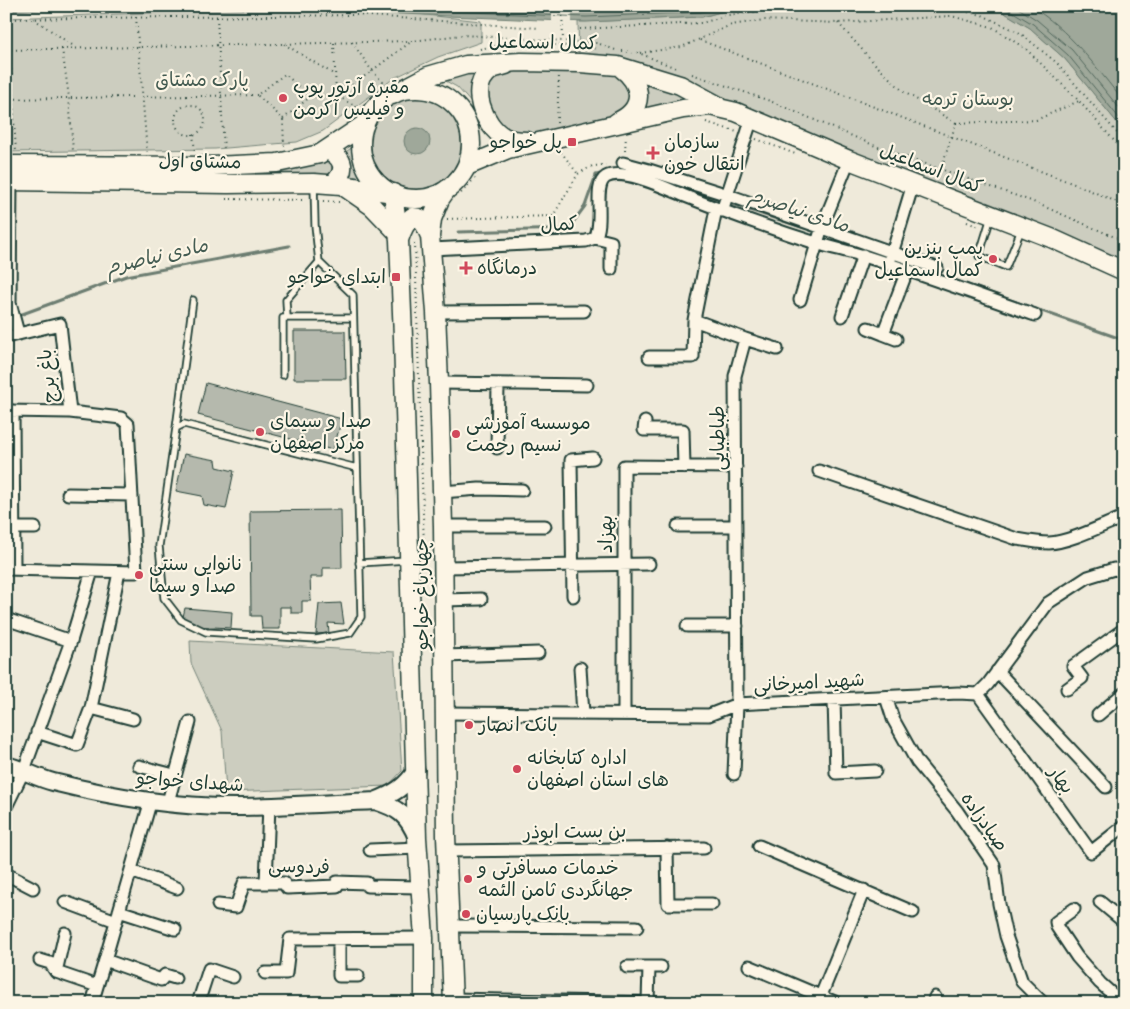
<svg xmlns="http://www.w3.org/2000/svg" width="1130" height="1009" viewBox="0 0 1130 1009" font-family="Mynerve,'Playpen Sans Arabic',sans-serif">
<style>
.green{fill:#cccdbf;stroke:#76857a}
.water{fill:#9fa89a;stroke:#6c7d71}
.pier{fill:#efeada}
.lines{fill:none;stroke-linecap:round;stroke-linejoin:round}
.shore{stroke:#52685d;stroke-width:1}
.stream{stroke:#6c7d71;stroke-width:3}
.building{fill:#b5b9ad;stroke:#1f3d34}
.service-casing{stroke:#1f3d34;stroke-width:9}
.minor-casing{stroke:#1f3d34;stroke-width:15}
.secondary-casing{stroke:#1f3d34;stroke-width:20}
.primary-casing{stroke:#1f3d34;stroke-width:21}
.path{stroke:#1f3d34;stroke-width:2;stroke-dasharray:1 4;stroke-linecap:butt}
.service{stroke:#fcf5e5;stroke-width:5.5}
.minor{stroke:#fcf5e5;stroke-width:11}
.secondary{stroke:#fcf5e5;stroke-width:16}
.primary{stroke:#fcf5e5;stroke-width:18}
.path-bridge{stroke:#1f3d34;stroke-width:2;stroke-dasharray:1 4;stroke-linecap:butt}
.poi-dot{fill:#d1495b;stroke:#fcf5e5;stroke-width:2}
.labels{text-anchor:middle;dominant-baseline:central;stroke-width:4.5;stroke-linejoin:round;paint-order:stroke}
.street-label{font-size:19px;fill:#1f3d34;stroke:#fcf5e5}
.park-label{font-size:19px;fill:#425a50;stroke:#fcf5e5}
.poi-label{font-size:19px;fill:#1f3d34;stroke:#fcf5e5;text-anchor:start}
.water-label{font-size:20px;font-style:italic;fill:#455d53;stroke:#fcf5e5}
</style>
<rect width="100%" height="100%" fill="#efeada"/>
<filter id="ink" filterUnits="userSpaceOnUse"><feTurbulence type="fractalNoise" baseFrequency=".02" numOctaves="2"/><feDisplacementMap in="SourceGraphic" scale="10" xChannelSelector="R" yChannelSelector="G"/><feConvolveMatrix kernelMatrix="1 2 1 2 8 2 1 2 1" color-interpolation-filters="sRGB"/></filter>
<g filter="url(#ink)">
<path class="green" d="M343,6l138,15v21l-43,15 -44,21 -71,53 -26,11 -82,7 -209,3v-134z
M742,6h251l37,22 35,31 59,72v133l-136,-59 -409,-148 -1,-35 124,-5z
M513,68l107,6 8,13 2,9 -3,10 -12,11 -83,20 -26,-6 -17,-18 -2,-23 5,-11z
M479,72l-6,33 -16,-18 -17,-9z
M642,79l62,21 -61,11z
M370 143a46 46 0 1 1 92 0a46 46 0 1 1-92 0Z
M353,147l11,33h-20l-3,-25z
M325,161l6,3 1,6 -3,9 -79,-5 44,-6z
M438,198l-10,21 -23,-3 -8,-17 24,3z
M190,641l204,11 8,119 -14,15 -162,6 -4,-61 -31,-68z"/>
<path class="water" d="M6,6h118l-118,5z
M218,6h524l-40,11 -116,5z
M993,6h131v125l-59,-72 -35,-31z
M404 141a13 13 0 1 1 26 0a13 13 0 1 1-26 0Z"/>
<path class="pier" d="M547,6h36l1,2h-12v16l-20,-1v-16z"/>
<g class="lines">
<path class="shore" d="M334,6l252,11 115,-5 21,-6
M479,6l107,5 96,-5
M1003,6l30,18 35,31 56,69
M1015,6l22,14 35,30 52,64
M1030,6c39,23 66,61 94,96"/>
<path class="stream" d="M659,179l63,22
M728,203l86,28
M458,232l110,-3 17,-23 11,-31 9,-2
M934,273l190,67
M6,320l120,-44 163,-30"/>
</g>
<path class="building" d="M294,331h51l1,48h-52z
M206,383l136,36 -9,31 -135,-35z
M184,454l32,6 1,7 17,4 -8,38 -22,-4 -2,-9 -26,-5z
M341,510l1,58h-19v9h-13l1,24h-9v12h-11v-6h-11v22h-18l-1,-13h-10l-1,-105z
M341,603l3,21 -16,-1 1,10 -13,1 3,-30z
M185,608l47,4 -1,16 -36,-2 -12,-9z"/>
<g class="lines">
<defs>
<path id="service" d="M314,185l1,40 4,37 34,33 8,322 -11,16 -34,6 -110,-7 -25,-12 -17,-22 -5,-52 17,-118 8,-4 173,44
M991,217l-12,39 27,11 15,-37
M287,318l-1,-18 33,-38
M283,375v-57h70
M176,428l17,-128
M359,563l48,-3"/>
<path id="minor" d="M623,163l26,7 79,25 209,73
M11,181l-1,122 8,30
M716,209l-22,111 51,19 -10,37 2,328 -3,70
M722,211l30,-93
M595,238l16,4v27
M432,249l154,-8 9,-3c10,-17 -3,-52 11,-61 17,-10 62,12 79,19 43,17 87,33 131,47 16,5 32,8 48,13 57,18 114,39 171,59
M891,257l22,-73
M800,300l22,-73 27,-67
M436,312l148,-1
M842,316l21,-61
M868,328l15,6
M6,337l54,-13 10,88
M745,339l32,10
M896,339l-13,-5 24,-63
M649,357h44l1,-37
M439,383l148,2
M6,411l64,1 51,6 7,6 8,148 -130,-3
M13,411l1,158
M645,422l-1,8h39l1,37
M497,448l1,-64
M819,471l198,68c11,2 21,4 32,4 21,-1 54,-18 75,-26
M442,492l37,-3 43,1
M68,494l64,1
M443,526h102
M678,526h58
M14,528h21
M443,567l206,-3
M573,596l-2,-136 22,-2
M443,600l38,-1
M6,619l65,22
M687,626h50
M444,656l94,-3
M580,668l3,46
M997,671l109,116
M1067,689l15,-11 -9,-12 51,-37
M978,694l113,158 33,-26
M886,697l7,22 24,43 40,49 37,54 5,39 7,32 16,46 21,21
M834,699l2,74 39,-2
M91,708l42,11
M444,713l265,2 28,-11 221,-11 20,1 10,-10 60,-81 40,-26 26,-8 10,2
M624,714v-248l112,1
M1098,715l26,-22
M37,732l40,13 14,-37 28,-136
M139,766l35,9
M168,802l22,-80
M6,807l18,-37 47,-129 21,-70
M759,846l154,66
M667,848l1,56h44
M370,850l48,-2
M446,851l258,-3
M131,871l46,17
M6,874l27,14
M266,883l3,-78
M65,902l51,19
M1100,902l24,20
M218,905l18,2 8,-24h40l3,5 50,-2v-4l30,1v3l52,1
M1074,909l-18,13 1,5 20,30 23,26 22,20
M119,911l56,18
M450,926l187,1
M339,939v37h19
M40,960l10,3 6,9 41,14
M105,960l56,20 4,-5 10,3
M749,966l88,37
M627,967h34
M56,972l9,-39
M265,973h21l4,-34 134,-1
M453,999l219,4
M648,1002l1,-35
M92,1003l13,-43 46,-160
M198,1003l11,-34 24,8
M818,1003l46,-113
M933,1003l2,-6"/>
<path id="secondary" d="M6,765c16,4 31,13 47,17 60,15 126,26 189,25 44,-1 89,-4 133,-6 18,-7 31,-14 41,-31
M375,801c23,7 33,14 42,37"/>
<path id="primary" d="M506,65c-5,2 -11,2 -15,5 -24,16 -7,56 13,67 7,4 15,4 23,4
M361 144a55 55 0 1 1 110 0a55 55 0 1 1-110 0Z
M392,95l36,-19 38,-11 55,-3 59,1 38,3 62,19 37,20
M617,122c28,-13 27,-37 3,-55
M327,150c18,8 20,21 6,34
M6,165l207,1 64,-3 43,-9 45,-30
M467,166l41,-17 175,-40 27,-3 26,6 113,48 202,78 73,33
M6,181l222,3 86,-1 27,2 52,8
M346,188l26,18 26,27
M447,189l-7,10 -8,20 -2,17 6,76 3,71 4,143 3,310 7,167
M393,193l6,47 4,97 14,501 7,100v65
M399,240c3,-10 6,-17 13,-23l7,1 6,7 5,11"/>
</defs>
<use href="#service" class="service-casing"/>
<use href="#minor" class="minor-casing"/>
<use href="#secondary" class="secondary-casing"/>
<use href="#primary" class="primary-casing"/>
<path class="path" d="M136,17l11,135
M217,17l7,134
M6,19l350,-4 183,13
M34,19l41,28
M838,23l38,42 28,27 52,31 -15,46
M580,29l122,-6 26,-8 71,-8 160,3 23,5 38,18 37,30 67,78
M700,40l382,147 42,18
M352,42l20,29 13,13
M334,43l2,52 23,14
M284,44l51,31
M10,49l6,103
M62,49l7,48 4,54
M480,49c36,-9 80,-4 117,0
M6,50l406,-9 50,-6 135,8 21,8
M622,51l17,2 37,15
M640,53l42,-6 49,-22 33,-5 74,3 113,-7 41,11 34,22 53,52 45,51
M692,74l78,27 108,46 153,54 93,40
M310,97l26,-2 18,-11 58,-43
M6,99l251,-4
M175 120a15 15 0 1 1 30 0a15 15 0 1 1-30 0Z
M356,112l23,-16
M283,119l27,-22 -25,-23 -28,21 26,24 1,29
M706,122l31,10
M557,123l2,-48
M956,123l80,-3 43,-19
M193,134l2,18
M756,139l42,16
M356,147l9,29
M625,151l1,-15
M561,152l17,22
M461,193l14,-15
M226,199l80,1
M323,201l16,1
M447,219l106,-3 25,-42 14,-8 14,-1
M967,222l12,5
M415,243l9,305"/>
<use href="#service" class="service"/>
<use href="#minor" class="minor"/>
<use href="#secondary" class="secondary"/>
<use href="#primary" class="primary"/>
<path class="path-bridge" d="M562,6l1,35"/>
</g>
</g>
<g class="poi-dot">
<circle cx="283" cy="98" r="5"/>
<rect x="567" y="137" width="10" height="10" rx="2.5"/>
<path d="M650.5 145.5h5v5h5v5h-5v5h-5v-5h-5v-5h5z"/>
<circle cx="993" cy="259" r="5"/>
<path d="M463.5 260.5h5v5h5v5h-5v5h-5v-5h-5v-5h5z"/>
<rect x="391" y="272" width="10" height="10" rx="2.5"/>
<circle cx="260" cy="432" r="5"/>
<circle cx="456" cy="434" r="5"/>
<circle cx="139" cy="575" r="5"/>
<circle cx="469" cy="725" r="5"/>
<circle cx="517" cy="769" r="5"/>
<circle cx="468" cy="879" r="5"/>
<circle cx="466" cy="914" r="5"/>
</g>
<g class="labels">
<g class="street-label">
<text transform="translate(543 43) rotate(1)">کمال اسماعیل</text>
<text transform="translate(200 162) rotate(1)">مشتاق اول</text>
<text transform="translate(931 169) rotate(21)">کمال اسماعیل</text>
<text transform="translate(559 225) rotate(-4)">کمال</text>
<text transform="translate(48 376) rotate(-96)">باغ برج</text>
<text transform="translate(718 438) rotate(-90)">طباطبایی</text>
<text transform="translate(606 534) rotate(-90)">بهزاد</text>
<text transform="translate(422 594) rotate(-90)">چهارباغ خواجو</text>
<text transform="translate(809 683) rotate(-3)">شهید امیرخانی</text>
<text transform="translate(1061 780) rotate(54)">بهار</text>
<text transform="translate(190 782) rotate(4)">شهدای خواجو</text>
<text transform="translate(984 822) rotate(55)">صیادزاده</text>
<text transform="translate(575 832) rotate(-1)">بن بست ابوذر</text>
<text transform="translate(299 867) rotate(2)">فردوسی</text>
</g>
<g class="park-label">
<text x="202" y="80">پارک مشتاق</text>
<text x="968" y="99">بوستان ترمه</text>
</g>
<g class="poi-label">
<text x="293" y="87">مقبره آرتور پوپ<tspan x="293" dy="22">و فیلیس آکرمن</tspan></text>
<text x="562" y="142" text-anchor="end">پل خواجو</text>
<text x="664" y="142">سازمان<tspan x="664" dy="22">انتقال خون</tspan></text>
<text x="983" y="248" text-anchor="end">پمپ بنزین<tspan x="983" dy="22">کمال اسماعیل</tspan></text>
<text x="477" y="268">درمانگاه</text>
<text x="386" y="277" text-anchor="end">ابتدای خواجو</text>
<text x="270" y="421">صدا و سیمای<tspan x="270" dy="22">مرکز اصفهان</tspan></text>
<text x="466" y="423">موسسه آموزشی<tspan x="466" dy="22">نسیم رحمت</tspan></text>
<text x="149" y="564">نانوایی سنتی<tspan x="149" dy="22">صدا و سیما</tspan></text>
<text x="479" y="725">بانک انصار</text>
<text x="527" y="758">اداره کتابخانه<tspan x="527" dy="22">های استان اصفهان</tspan></text>
<text x="478" y="868">خدمات مسافرتی و<tspan x="478" dy="22">جهانگردی ثامن الئمه</tspan></text>
<text x="476" y="914">بانک پارسیان</text>
</g>
<g class="water-label">
<text transform="translate(799 211) rotate(18)">مادی نیاصرم</text>
<text transform="translate(157 257) rotate(-13)">مادی نیاصرم</text>
</g>
</g>
<rect width="1130" height="1009" fill="none" stroke="#fcf5e5" stroke-width="25"/>
<rect x="12" y="12" width="1105" height="984" fill="none" stroke="#1f3d34" stroke-width="2" filter="url(#ink)"/>
</svg>
